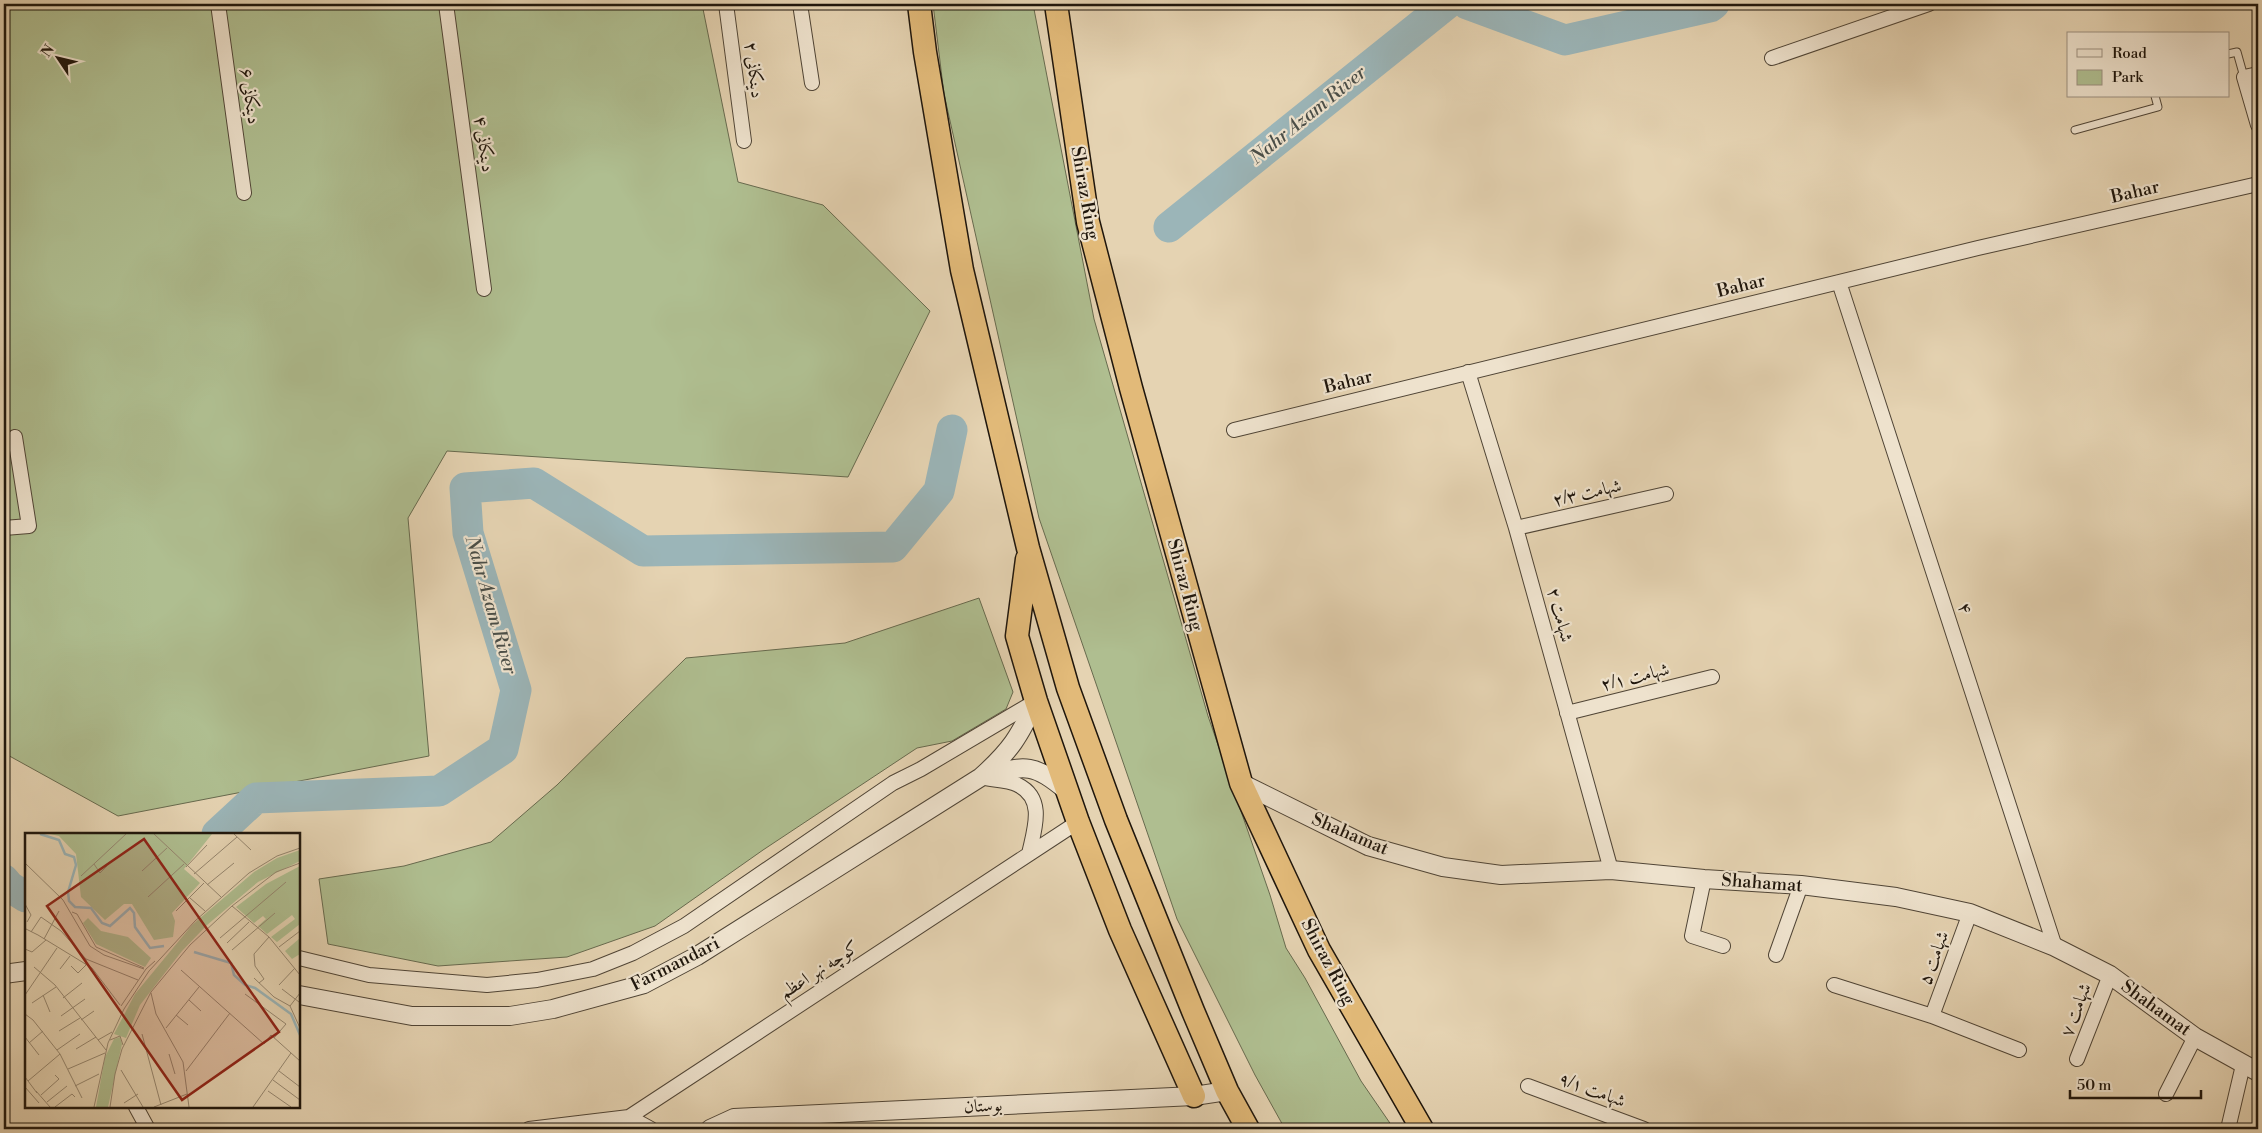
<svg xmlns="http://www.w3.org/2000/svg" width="2262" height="1133" viewBox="0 0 2262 1133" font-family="'Libre Bodoni',Amiri,serif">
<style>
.green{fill:#afbe90;stroke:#676a4e}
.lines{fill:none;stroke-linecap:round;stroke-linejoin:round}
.river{stroke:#9bb5b8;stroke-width:31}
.service-casing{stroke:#504536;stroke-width:9}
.minor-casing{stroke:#504536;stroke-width:16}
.tertiary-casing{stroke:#504536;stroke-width:20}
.trunk-casing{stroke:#1f160c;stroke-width:25}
.service{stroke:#eee2cd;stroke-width:7}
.minor{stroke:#eee2cd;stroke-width:14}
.tertiary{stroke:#eee2cd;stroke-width:18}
.trunk{stroke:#e2ba79;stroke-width:22}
.labels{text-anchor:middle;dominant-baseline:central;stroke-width:4.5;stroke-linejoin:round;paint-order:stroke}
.street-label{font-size:18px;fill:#1f160c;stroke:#eee2cd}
.water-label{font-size:19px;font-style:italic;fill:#4a4e48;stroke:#eee2cd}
.inset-river{fill:none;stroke:#9bb5b8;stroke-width:2.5}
.inset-road{fill:none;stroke:#968770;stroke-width:1}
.view{fill:#8f2418;fill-opacity:0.15;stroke:#8f2418;stroke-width:2.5}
.inset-edge{fill:none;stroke:#1f160c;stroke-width:2.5}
</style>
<rect width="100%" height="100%" fill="#e5d3b2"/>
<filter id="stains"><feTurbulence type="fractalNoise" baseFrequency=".004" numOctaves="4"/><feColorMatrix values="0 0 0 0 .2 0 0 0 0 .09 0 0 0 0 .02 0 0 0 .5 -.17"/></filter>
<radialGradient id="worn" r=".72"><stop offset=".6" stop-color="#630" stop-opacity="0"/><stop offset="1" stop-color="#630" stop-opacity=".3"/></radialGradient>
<path class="green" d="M4,4h698l36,178 85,23 107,106 -82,166 -401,-26 -39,67 21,238 -311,60 -114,-63z
M933,4h100l61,315 114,397 62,179 16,53 19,30 56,103 33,48h-109l-30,-54 -78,-156 -138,-401 -95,-424z
M979,598l34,94 -7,17 -54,32 -35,7 -154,102 -108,76 -88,31 -129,9 -110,-22 -9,-65 85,-13 87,-24 66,-57 129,-127 159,-15z"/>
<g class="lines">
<path class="river" d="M1467,4l98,36 145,-33 4,-3
M1169,227l278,-223
M217,834l39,-36 183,-7 64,-42 13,-59 -48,-157 -3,-45 69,-5 109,68 250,-4 46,-56 13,-61
M4,880l6,7 16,10"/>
<defs>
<path id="service" d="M2228,54l9,-2 7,25
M2075,130l83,-23 -3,-11"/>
<path id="minor" d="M218,4l26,189
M446,4l38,285
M726,4l18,137
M800,4l12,79
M1772,58l157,-54
M2258,74l-14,3 14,48
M1839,282l216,665
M1468,372l48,156 95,342
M1234,430l744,-182 280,-64
M4,528l25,-2 -14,-89
M1516,528l150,-34
M1567,713l145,-36
M984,778c10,2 25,2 34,7 28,14 16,45 11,69
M1704,879l-12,57 31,10
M1776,955l25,-70
M299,958l70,17 118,10 50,-5 56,-11 40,-16 51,-27 209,-143 28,-14 115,-68
M1834,985l98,31 87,34
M1932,1016l38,-103
M2077,1059l33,-84
M1528,1086l116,43
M2166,1094l29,-57
M136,1107l12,22
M629,1117l449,-295
M529,1129l100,-12 22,12
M2228,1129l15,-64"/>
<path id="tertiary" d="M986,776c41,-12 48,-12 81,15
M1241,783l127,63 75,21 58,8 110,-5 93,9 97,6 95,12 74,16 85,34 55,28 85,62 63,35
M4,974l22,-3
M299,995l113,21h98l43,-7 91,-25 53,-28 284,-179c30,-27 38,-40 55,-76
M710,1129l24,-11 460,-22 33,-5"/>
<path id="trunk" d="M919,4l6,48 37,218 66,278 40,140 48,132 77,191 34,80 21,38
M1056,4l32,218 43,166 110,395 78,167 103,179
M1027,559l-10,77 19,65 42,121 42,108 74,166"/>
</defs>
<use href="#service" class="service-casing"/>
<use href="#minor" class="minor-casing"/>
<use href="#tertiary" class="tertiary-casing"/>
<use href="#trunk" class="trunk-casing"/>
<use href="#service" class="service"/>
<use href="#minor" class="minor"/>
<use href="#tertiary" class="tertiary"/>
<use href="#trunk" class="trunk"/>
</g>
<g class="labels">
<g class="street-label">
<text transform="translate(754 70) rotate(83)">۲ دینکانی</text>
<text transform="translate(250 96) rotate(82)">۶ دینکانی</text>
<text transform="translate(484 144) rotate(82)">۴ دینکانی</text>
<text transform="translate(2135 192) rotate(-13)">Bahar</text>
<text transform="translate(1085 193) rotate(80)">Shiraz Ring</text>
<text transform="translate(1741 286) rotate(-14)">Bahar</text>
<text transform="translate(1348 382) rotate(-14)">Bahar</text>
<text transform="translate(1587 493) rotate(-13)">۲/۳ شهامت</text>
<text transform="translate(1185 585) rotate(75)">Shiraz Ring</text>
<text transform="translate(1965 608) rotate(72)">۴</text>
<text transform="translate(1560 615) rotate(75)">۲ شهامت</text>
<text transform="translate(1635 677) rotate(-14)">۲/۱ شهامت</text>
<text transform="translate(1350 834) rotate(23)">Shahamat</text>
<text transform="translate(1762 883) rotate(4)">Shahamat</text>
<text transform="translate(1934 958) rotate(-70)">۵ شهامت</text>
<text transform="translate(1328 962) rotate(62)">Shiraz Ring</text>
<text transform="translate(675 964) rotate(-27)">Farmandari</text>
<text transform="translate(819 970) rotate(-33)">کوچه نهر اعظم</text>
<text transform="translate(2156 1008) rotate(36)">Shahamat</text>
<text transform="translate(2076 1010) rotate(-69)">۷ شهامت</text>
<text transform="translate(1592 1090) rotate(20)">۹/۱ شهامت</text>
<text transform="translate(983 1106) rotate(-3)">بوستان</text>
</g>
<g class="water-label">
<text transform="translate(1308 115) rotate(-39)">Nahr Azam River</text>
<text transform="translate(491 605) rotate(74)">Nahr Azam River</text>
</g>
</g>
<g transform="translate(25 833)">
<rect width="275" height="275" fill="#e5d3b2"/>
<path d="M25,1h162l-28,35 16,14 -28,30 3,8 -2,16 -19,3 -22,-36h-8l-19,16 -24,-23 -5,-43 -17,-18zM275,17v11l-42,21 -51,43 -25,26 -42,54 -14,33 -12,-4 21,-40 57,-69 62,-53 23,-14zM275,33v58l-23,18 -6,-5 24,-18 -3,-4 -25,19 -9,-8 8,-7 -3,-3 -9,7 -18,-16 30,-23zM63,85l13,13 27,6 23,21 -6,9 -49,-23 -13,-21zM275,105v16l-8,5 -7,-8zM95,204l2,7 -14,63h-12l9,-50 9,-18z" fill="#afbe90"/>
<path class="inset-river" d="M15,1l19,6 6,14 9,3 2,8 -8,27 1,9 6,6 16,1 11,15 8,3 20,-18 4,5 1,14 15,21 14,-2M169,119l37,11 3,12 11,10 10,3 36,26 9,21"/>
<path class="inset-road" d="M129,1l67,63M209,1l17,16M0,30l38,37 27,46 14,9 40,14M69,31l6,9 7,-7M161,34l21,-22M117,38l25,-23M169,41l43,-37M56,43l45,-42M182,52l27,-22M123,64l36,-33M165,65l15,13M0,71l6,11 -4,7M207,73l37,31 31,38M151,78l28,-28M47,79l5,2 19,33 48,21M0,98l1,-2 12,6 54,33 28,37M6,99l10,-15 20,14 25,28v6l-8,8 -7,-7M195,105l66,-56M19,106l15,-28M202,110l22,-21M254,114l21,-16M0,116l7,3 14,-12M207,117l43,-37M61,126l52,21M9,134l21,18 51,65M35,136l10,-13M156,137l83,74 7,-9 29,26M229,145l20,19 16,9 10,22M234,150l5,-4 -9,-13 -1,-12 15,-17M254,152l16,-17M257,156l17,13M126,160l5,21 27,48 6,45M220,161l41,30 -12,14M0,162l32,-47M18,162l7,17M38,165l19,-15M164,167l12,11M7,170l24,-16M96,173l25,-37 9,-8M265,173l10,-13M0,181l8,6 27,34 22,44M151,182l12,10M36,183l24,-17M56,187l13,-9M141,195l33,-41M34,198l21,-13M117,201l19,71M0,204l14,18M73,207l14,-8M85,207l10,-4 3,9M4,210l14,-12M51,216l20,-12M32,217l23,-16M144,221l6,20M43,236l37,-16M96,237l22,37M161,238l44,-58M254,238l21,16M0,244l12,16M248,247l27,20M3,248l32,-27M50,253l24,-12M0,254l14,16M11,258l14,16M243,258l23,16M16,262l18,-16 -4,-4M22,269l20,-16M99,270l14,-9M30,274l17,-13 3,3M69,274l14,-64 16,-34 25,-38 46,-50 54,-48 28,-17 23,-8M85,274l5,-33 7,-25 29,-57 39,-47 42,-39 44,-34 24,-9M129,274l33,-13M228,274l38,-54"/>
<path class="view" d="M119,6l135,193 -97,68 -135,-194z"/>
<rect width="275" height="275" class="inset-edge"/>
</g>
<rect width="2262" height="1133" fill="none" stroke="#e5d3b2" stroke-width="20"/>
<rect x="5" y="5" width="2252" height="1123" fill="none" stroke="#1f160c" stroke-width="2.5"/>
<rect x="10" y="10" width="2242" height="1113" fill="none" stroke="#1f160c"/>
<rect x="2067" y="32" width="162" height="65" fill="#eee2cd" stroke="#9b9080"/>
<rect x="2077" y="49" width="25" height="8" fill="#eee2cd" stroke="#9b9080"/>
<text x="2112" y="58" font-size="15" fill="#1f160c">Road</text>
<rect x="2077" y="70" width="25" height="15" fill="#afbe90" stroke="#9b9080"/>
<text x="2112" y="82" font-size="15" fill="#1f160c">Park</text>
<g transform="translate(58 58) rotate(305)" stroke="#eee2cd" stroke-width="4" paint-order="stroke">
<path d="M0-4L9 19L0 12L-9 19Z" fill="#1f160c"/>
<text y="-8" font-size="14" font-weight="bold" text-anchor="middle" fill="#1f160c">N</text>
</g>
<path d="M2070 1090v8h131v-8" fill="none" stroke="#1f160c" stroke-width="2.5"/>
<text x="2077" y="1090" font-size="15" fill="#1f160c" stroke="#eee2cd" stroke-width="4" paint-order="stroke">50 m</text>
<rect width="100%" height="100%" filter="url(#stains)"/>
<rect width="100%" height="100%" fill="url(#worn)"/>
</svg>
